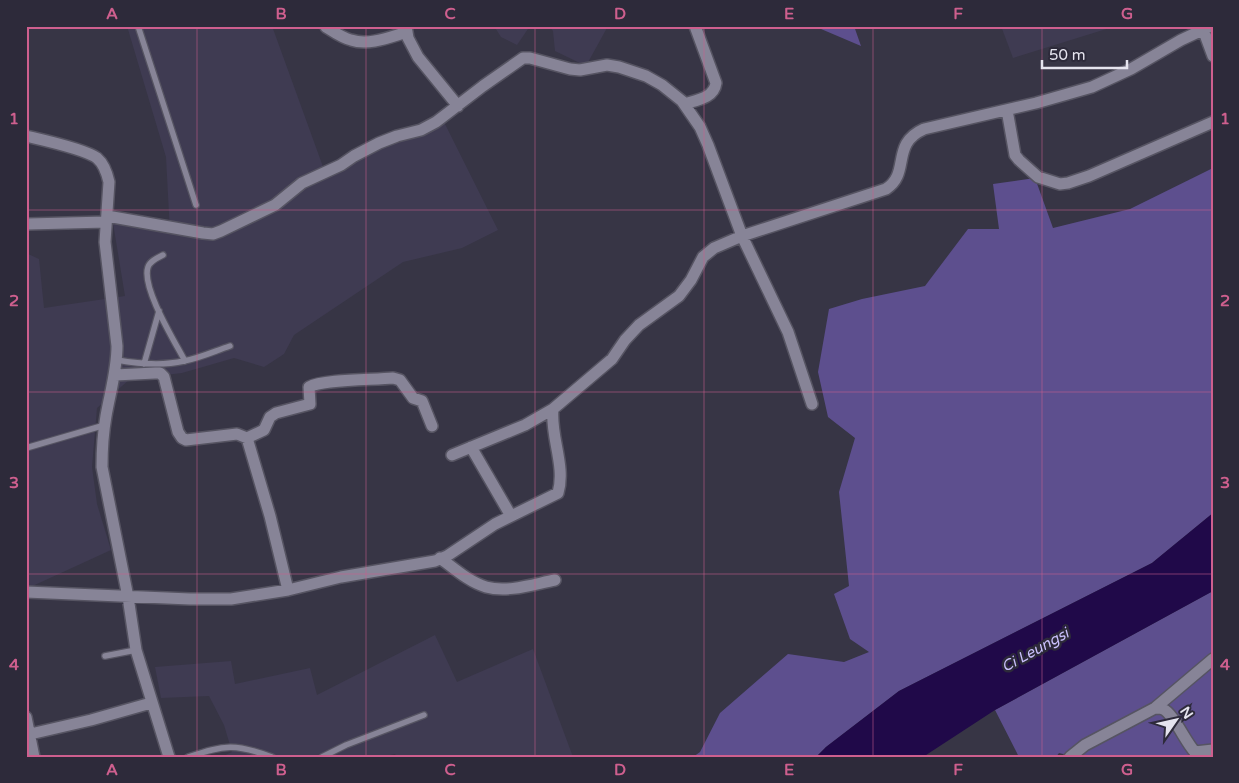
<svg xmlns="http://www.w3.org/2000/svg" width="1239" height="783" viewBox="0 0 1239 783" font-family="'Varela Round',sans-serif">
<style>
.built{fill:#3f3b52}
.green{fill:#5d4f8e}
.water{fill:#200949}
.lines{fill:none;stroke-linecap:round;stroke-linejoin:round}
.lane-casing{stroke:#565462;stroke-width:8}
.street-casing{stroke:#565462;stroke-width:14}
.lane{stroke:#878497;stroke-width:5.5}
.street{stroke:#878497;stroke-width:11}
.grid{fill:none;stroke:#ce5f8e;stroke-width:1;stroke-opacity:0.55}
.labels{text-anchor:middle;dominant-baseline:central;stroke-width:5;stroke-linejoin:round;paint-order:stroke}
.water-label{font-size:15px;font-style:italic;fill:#cac0fc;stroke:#2d2a3a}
.neatline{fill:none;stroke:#ce5f8e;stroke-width:2}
.grid-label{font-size:16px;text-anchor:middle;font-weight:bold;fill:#ce5f8e}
</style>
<rect width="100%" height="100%" fill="#373545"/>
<path class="built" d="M127,26h145l54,149 116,-57 56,112 -36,18 -59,14 -109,73 -10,19 -20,13 -30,-9 -52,15 -52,6 -33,29 -5,59 5,37 14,46 -85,39v-336l13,6 5,49 81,-12 -12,-73h30l27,10 -4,-76z
M494,26h36l-13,19 -16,-8z
M549,26h59l-22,40 -31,-15 -2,-20z
M1001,26h115l-103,32z
M435,635l22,47 76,-33 40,108h-176l-2,-3 -15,3h-159l11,-5 -8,-27 -15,-29 -48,2 -6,-31 76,-6 4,23 75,-16 7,27z"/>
<path class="green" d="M814,26h40l7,20z
M1213,168v345l-61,50 -253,128 -73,56 -10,10h-123l7,-5 20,-39 68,-59 56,8 25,-10 -19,-13 -16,-45 15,-8 -10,-94 16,-54 -27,-21 -10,-45 11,-63 33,-10 63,-13 43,-57h31l-6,-45 42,-6 18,50 77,-19z
M1213,591v166h-138l-16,-4 -3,4h-37l-24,-47z"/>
<path class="water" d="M1213,513v78l-218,119 -72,47h-107l10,-10 73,-56 253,-128z"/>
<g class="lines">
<defs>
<path id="lane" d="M138,26l58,179
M163,255c-6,3 -13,6 -15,12 -7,20 27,75 37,94
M117,360c22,4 45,6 67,1 16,-3 31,-10 46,-15
M144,364l15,-53
M26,448l79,-23
M105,656l31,-6
M188,757c38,-12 46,-14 84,0
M322,757l24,-12 78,-30"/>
<path id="street" d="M406,26l2,12 10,19 40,49
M326,27c8,5 16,11 25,13 18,6 39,-3 56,-8
M1203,29l10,27
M684,104c13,-4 30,-6 32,-21l-21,-57
M1007,110l8,45 4,5 19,17 22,7 8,-1 21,-7 124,-54
M26,136c17,4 59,13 71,22 7,6 10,15 12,24l-4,60 12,104c0,24 -7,47 -11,70 -3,17 -4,34 -4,51l26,130 8,53 33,107
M107,216l96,17 10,1 8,-3 54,-26 27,-22 39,-18 13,-9 25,-13 18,-7 24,-6 15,-8 47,-36 40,-28h7l40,11 10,1 27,-5 12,2 27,9 16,9 20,16 18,26 8,18 34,91 46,96 24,72
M28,224l78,-2
M115,375l40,-2h5l4,4 14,55 4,6 4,2 51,-6 10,4 23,78 18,74
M247,438l17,-8 6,-13 6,-4 34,-9 -1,-17c14,-8 65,-7 84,-9l7,2 13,18 9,3 10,25
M471,447l40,69
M452,455l73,-30 28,-16
M440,558c15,11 29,24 46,29 22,6 48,-3 69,-7
M26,592l164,7h41l57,-9 53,-13 94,-16 12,-5 48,-32 63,-31c8,-27 -8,-57 -5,-84l59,-50 13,-19 14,-15 40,-29 12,-16 12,-23 11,-9 28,-12 144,-47c25,-16 4,-45 38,-60l112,-26 56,-16 39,-18 50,-29 30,-14
M1155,708c3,0 6,0 8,1 10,4 23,34 32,43l18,-2
M26,717l8,40
M26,735l65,-15 60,-17
M1070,757l15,-12 70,-37 58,-49"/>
</defs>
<use href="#lane" class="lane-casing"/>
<use href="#street" class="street-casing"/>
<use href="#lane" class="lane"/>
<use href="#street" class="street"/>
</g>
<path class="grid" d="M197,26v731M366,26v731M535,26v731M704,26v731M873,26v731M1042,26v731M26,210h1187M26,392h1187M26,574h1187"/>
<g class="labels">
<g class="water-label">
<text transform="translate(1035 650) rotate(-29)">Ci Leungsi</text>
</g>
</g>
<rect width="1239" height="783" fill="none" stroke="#2d2a3a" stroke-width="55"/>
<g transform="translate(1176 720) rotate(56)" stroke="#2d2a3a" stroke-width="4" paint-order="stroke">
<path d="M0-4L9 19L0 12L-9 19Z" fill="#e5e4ee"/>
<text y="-8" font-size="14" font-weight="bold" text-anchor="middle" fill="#e5e4ee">N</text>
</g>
<path d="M1042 60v8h85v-8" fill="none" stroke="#e5e4ee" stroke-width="2.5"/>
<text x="1049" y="60" font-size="15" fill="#e5e4ee" stroke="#2d2a3a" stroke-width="4" paint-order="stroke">50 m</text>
<rect x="28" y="28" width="1184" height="728" class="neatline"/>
<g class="grid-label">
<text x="112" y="19">A</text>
<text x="281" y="19">B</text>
<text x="450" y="19">C</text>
<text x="620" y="19">D</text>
<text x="789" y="19">E</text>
<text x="958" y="19">F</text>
<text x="1127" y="19">G</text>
<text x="14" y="124">1</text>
<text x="1225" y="124">1</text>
<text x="14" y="306">2</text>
<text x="1225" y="306">2</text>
<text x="14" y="488">3</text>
<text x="1225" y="488">3</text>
<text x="14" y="670">4</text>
<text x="1225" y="670">4</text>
<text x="112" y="775">A</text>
<text x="281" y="775">B</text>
<text x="450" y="775">C</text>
<text x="620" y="775">D</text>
<text x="789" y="775">E</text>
<text x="958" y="775">F</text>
<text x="1127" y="775">G</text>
</g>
</svg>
